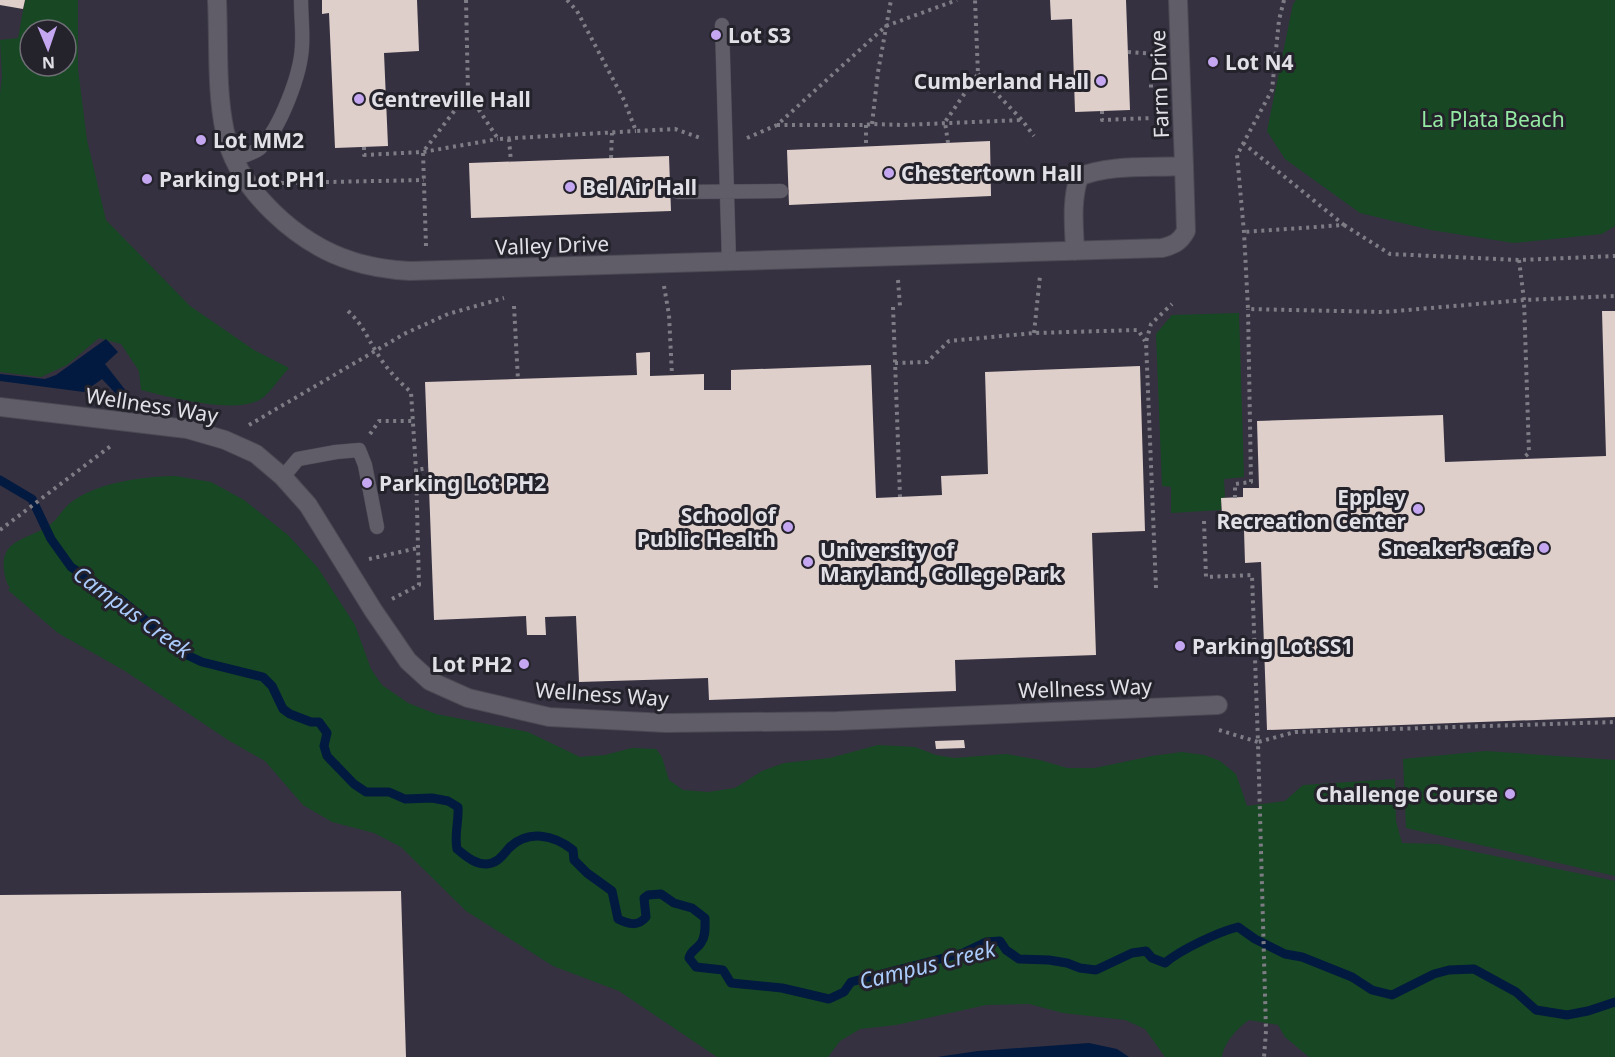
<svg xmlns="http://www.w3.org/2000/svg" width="1615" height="1057" viewBox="0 0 1615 1057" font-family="'Noto Sans',sans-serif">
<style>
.built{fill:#353141;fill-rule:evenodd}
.green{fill:#174823;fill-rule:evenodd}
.water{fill:#021a3f}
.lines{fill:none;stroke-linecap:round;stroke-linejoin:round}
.stream{stroke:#021a3f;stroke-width:9}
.building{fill:#decfca}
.lane-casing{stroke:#4b4952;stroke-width:15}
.street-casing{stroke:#4b4952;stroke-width:20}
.path{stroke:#7e7c84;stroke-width:4;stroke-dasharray:3 4.5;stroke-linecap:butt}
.lane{stroke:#605d68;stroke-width:14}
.street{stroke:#605d68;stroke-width:18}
.poi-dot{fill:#c5a7f1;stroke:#24222b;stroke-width:2}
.labels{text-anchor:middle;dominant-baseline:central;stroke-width:6;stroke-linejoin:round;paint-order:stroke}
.poi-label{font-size:21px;font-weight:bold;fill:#e2e0e7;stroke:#24222b;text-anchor:start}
.street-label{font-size:21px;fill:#e2e0e7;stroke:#24222b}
.park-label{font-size:21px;fill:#94eaa3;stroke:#24222b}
.water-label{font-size:22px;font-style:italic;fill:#aacbfb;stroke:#24222b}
</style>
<rect width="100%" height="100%" fill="#2e2b35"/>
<path class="built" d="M0,0h1615v1057h-1615zM30,30h36v36h-36z"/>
<path class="green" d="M25,0h53v69l9,71 19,80 84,86 64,44 35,18c-8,8 -19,25 -28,31 -25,16 -92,-2 -120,-9l-2,-19 -18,-27 -22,-6 -32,27 -26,12 -41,-5v-277l2,-19 -2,-36 18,-2zM30,30h36v36h-36z
M1296,0h319v226l-13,8 -88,9 -83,-13 -71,-17 -75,-54 -18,-28 26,-127z
M1239,313l5,164 -20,2 1,18 -4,1v12l-50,3v-26l-9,-1 -6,-152 16,-19z
M175,476l36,6 33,18 44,35 30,33 37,57 16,44 11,16 26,18 28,11 92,18 52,25 25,-2 27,-7 24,1 6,8 7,23 14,10 25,2 27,-4 27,-17 22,-8 46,-5 48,-13 37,2 21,8 18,3 52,-4 34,6 27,8h28l57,-12 30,-4 22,3 16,6 16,13 11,32 38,-5 18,-16 92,-6 1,42 6,22 35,1 178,37v176h-306l-24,-20 -7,-12 -29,-5c-11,8 -25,22 -27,37h-57l-20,-28 -20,-9 -62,-7 -34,-9 -43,1 -90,20 -36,4 -20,12 -12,16h-111l-98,-66 -66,-25 -87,-55 -65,-64 -27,-14 -42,-11 -29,-17 -38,-44 -37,-21 -103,-69 -67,-38 -50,-43 2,-2c-4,-6 -5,-11 -6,-18 -4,-30 24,-31 43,-43 10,-6 14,-16 22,-23 28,-22 71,-27 106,-28z
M1486,751l129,9v116l-209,-48 -3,-69z"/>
<path class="water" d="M106,339l12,13 -13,12 25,32h-12l-16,-17 -18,13 -84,-11v-7l45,5 11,-4z
M1089,1043l28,6 12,8h-192l41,-6z"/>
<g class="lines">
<path class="stream" d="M0,480l32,19 19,40 20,28 49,32 67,56 15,7 61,15 9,9 11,23 7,5 21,8h8l8,11 -3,13 3,10 27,28 12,8h23l16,7 27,-1 16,3 10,6c1,15 -4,27 -1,42 9,7 17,15 29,15 12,-1 16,-8 23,-16 19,-19 45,-13 64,2l1,10 13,13 25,18 6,28c10,5 20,8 28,-2l-2,-19 4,-3 13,-1 13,9 18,5 13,10c0,9 1,18 -4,25 -4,6 -10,7 -12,15l7,9 27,3 8,13 51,5 47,11 15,-7 7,-10 112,-29 23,-11 14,-1 6,9 13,9 30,1 18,3 13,5 16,2 36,-17 14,-2 6,7 13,5c15,-13 53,-31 73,-36l17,12 30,15 17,3 50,20 20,13 20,5 42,-21 15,-4 25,-1 42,23 20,18 31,5 21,-4 27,-9"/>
</g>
<path class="building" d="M0,0h25l-2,9 -23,-4z
M322,0h95l2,51 -35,2 4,93 -53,2 -6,-135 -7,1z
M1050,0h76l4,110 -55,2 -3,-93 -21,1z
M990,141l1,55 -202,9 -2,-55z
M669,156l2,55 -200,7 -2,-55z
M1602,311h13v406l-348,13 -6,-168 -16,1 -1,-33 -21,1 -2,-33 22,-1v-9h16l-2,-67 186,-6 2,47 161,-6z
M650,352v24l54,-2v16h27v-20l140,-5 5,133 66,-3 -1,-19 47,-2 -3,-102 155,-6 5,165 -53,2 4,122 -141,5 1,31 -247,9 -1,-22 -129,4 -3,-66 -31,1 1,18h-19l-1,-19 -92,4 -9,-238 212,-7 -1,-22z
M964,740l1,8 -29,1 -1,-8z
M401,891l5,166h-406v-162z"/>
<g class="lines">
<defs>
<path id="lane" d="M722,25l7,236
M235,159c8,-3 19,-6 25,-11 20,-19 41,-74 42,-102 1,-15 -1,-31 -1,-46
M678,192l103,-1
M283,477l15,-18 38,-7 23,-2 6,15 12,62"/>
<path id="street" d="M217,0c2,42 -1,91 8,132 12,58 73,112 127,129 18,6 39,9 58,10l752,-23c12,-3 18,-6 24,-17l-2,-65c-34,2 -74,-2 -105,11 -8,24 -5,49 -4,74
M1178,0l6,166
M0,407l187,22 38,11 31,14 27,23 25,28 65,105 35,51 22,20 38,17 81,19 117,6 171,-2 381,-16"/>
</defs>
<use href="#lane" class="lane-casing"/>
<use href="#street" class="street-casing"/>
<path class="path" d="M466,0l2,93 30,46 138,-8
M567,0l10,11 47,89 12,31 39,-2 28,10
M1284,0l-5,20 -7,70 -35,65 7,77 4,77 136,3 140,-12 91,-4
M1128,52l29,2
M978,74l44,46 12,16
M1151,77v12
M1102,111v9l50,-2
M872,124l6,-52 13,-72
M777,125h89l6,-1 31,1 119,-5
M866,125v22
M747,138l30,-13 109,-99 71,-26
M509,139l2,23
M948,143l-3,-21 33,-48 -3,-74
M1243,143l101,82 -100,7
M364,147v8l59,-3 75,-13
M611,158l1,-25
M281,183l143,-3
M1344,225l46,29 129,6 96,-4
M426,246l-3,-94 45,-59
M1519,260l5,40 5,153 -7,6
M898,280l2,26
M664,286l5,29 3,60
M514,306l4,74
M893,307l7,190
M348,311c16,15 18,25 29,42 9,15 21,28 34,39l5,78
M1034,333l6,-57
M895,363l32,-1 22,-21 85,-8 104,-3 7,11
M249,425l155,-91 44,-20 56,-16
M370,434l9,-13h34
M1235,498v-14l16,-2 -3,-173
M1204,521l2,56 46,-2 6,167 37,-10 320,-10
M0,530l112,-85
M369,559l49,-11
M1156,588l-10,-246 5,-18 21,-20
M392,599l27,-14 -3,-115 12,-2
M1219,730l39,12 8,289 -2,26"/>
<use href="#lane" class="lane"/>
<use href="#street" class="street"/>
</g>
<g class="poi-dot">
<circle cx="716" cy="35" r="6"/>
<circle cx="1213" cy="62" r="6"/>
<circle cx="1101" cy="81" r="6"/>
<circle cx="359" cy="99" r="6"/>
<circle cx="201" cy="140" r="6"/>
<circle cx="889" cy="173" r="6"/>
<circle cx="147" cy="179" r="6"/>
<circle cx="570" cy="187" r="6"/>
<circle cx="367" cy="483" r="6"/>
<circle cx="1418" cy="509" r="6"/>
<circle cx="788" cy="527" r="6"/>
<circle cx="1544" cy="548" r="6"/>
<circle cx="808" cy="562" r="6"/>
<circle cx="1180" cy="646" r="6"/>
<circle cx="524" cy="664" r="6"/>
<circle cx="1510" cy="794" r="6"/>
</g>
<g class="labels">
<g class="poi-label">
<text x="728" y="35">Lot S3</text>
<text x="1225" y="62">Lot N4</text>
<text x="1089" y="81" text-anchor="end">Cumberland Hall</text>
<text x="371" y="99">Centreville Hall</text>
<text x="213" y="140">Lot MM2</text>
<text x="901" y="173">Chestertown Hall</text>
<text x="159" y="179">Parking Lot PH1</text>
<text x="582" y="187">Bel Air Hall</text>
<text x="379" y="483">Parking Lot PH2</text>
<text x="1406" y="497" text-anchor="end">Eppley<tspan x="1406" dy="24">Recreation Center</tspan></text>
<text x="776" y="515" text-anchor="end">School of<tspan x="776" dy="24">Public Health</tspan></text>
<text x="1532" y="548" text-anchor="end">Sneaker's cafe</text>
<text x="820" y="550">University of<tspan x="820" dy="24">Maryland, College Park</tspan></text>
<text x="1192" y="646">Parking Lot SS1</text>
<text x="512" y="664" text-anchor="end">Lot PH2</text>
<text x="1498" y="794" text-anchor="end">Challenge Course</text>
</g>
<g class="street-label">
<text transform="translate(1159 84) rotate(-92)">Farm Drive</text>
<text transform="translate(552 245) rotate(-2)">Valley Drive</text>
<text transform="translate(152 405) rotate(9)">Wellness Way</text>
<text transform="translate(1085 688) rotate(-2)">Wellness Way</text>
<text transform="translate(602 694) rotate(4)">Wellness Way</text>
</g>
<g class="park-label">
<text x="1493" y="119">La Plata Beach</text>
</g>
<g class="water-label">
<text transform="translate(133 611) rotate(36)">Campus Creek</text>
<text transform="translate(927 964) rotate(-14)">Campus Creek</text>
</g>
</g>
<g transform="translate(48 48) rotate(178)"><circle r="28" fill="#24222b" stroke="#706e76" stroke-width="1.5"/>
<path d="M0-4.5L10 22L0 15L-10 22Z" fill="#c5a7f1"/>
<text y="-9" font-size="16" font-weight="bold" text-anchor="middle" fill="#e2e0e7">N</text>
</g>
</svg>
